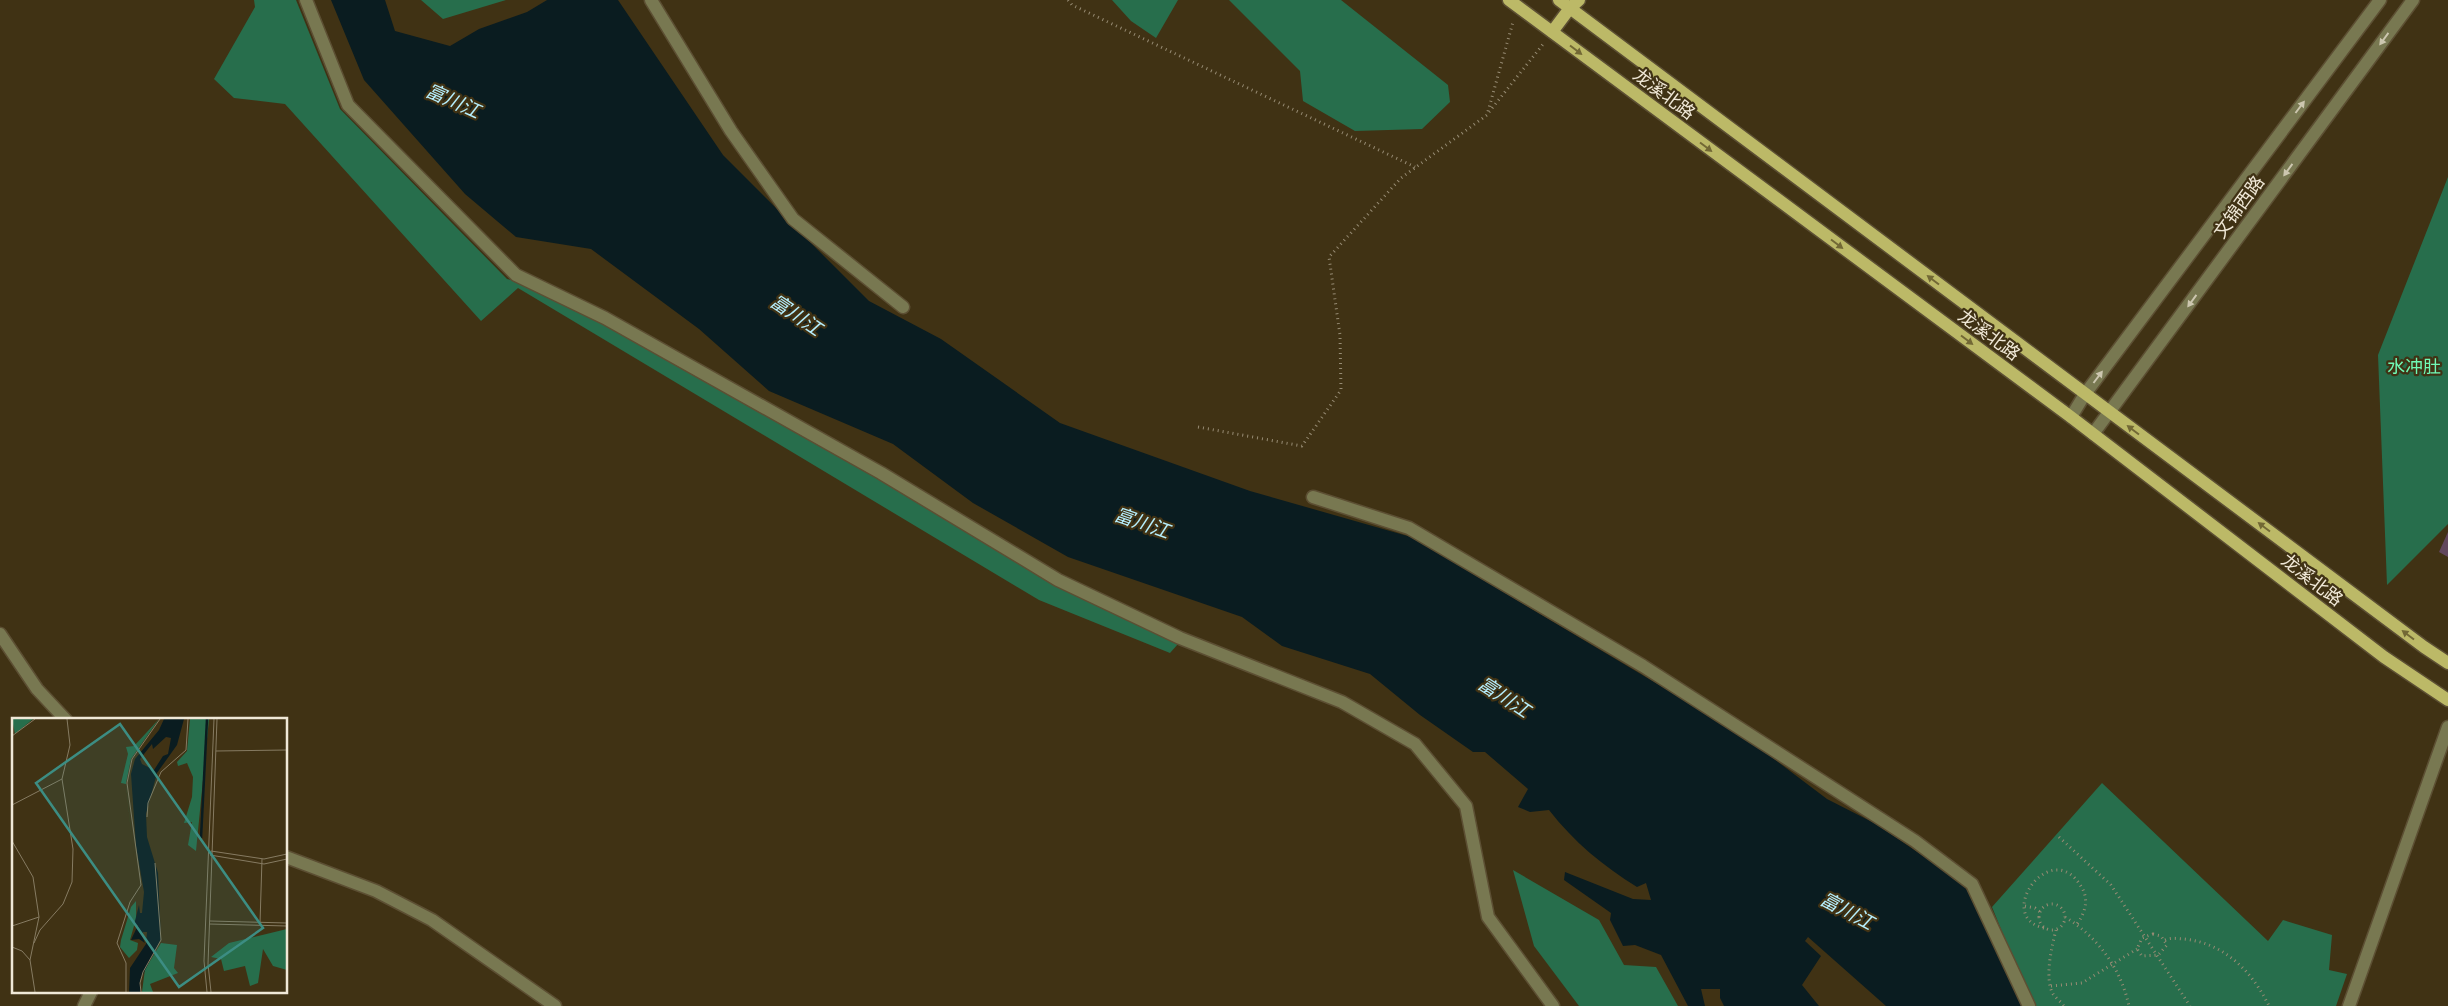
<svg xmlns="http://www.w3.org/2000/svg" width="2448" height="1006" viewBox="0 0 2448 1006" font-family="Arial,'Noto Sans SC',sans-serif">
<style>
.green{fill:#276e4c}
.water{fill:#0a1c20}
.building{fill:#61475c}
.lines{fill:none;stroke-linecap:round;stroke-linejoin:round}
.minor-casing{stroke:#5c4f33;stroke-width:15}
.major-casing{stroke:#5c4f33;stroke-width:15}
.path{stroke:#978c74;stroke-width:3;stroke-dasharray:1 4;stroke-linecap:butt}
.minor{stroke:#787851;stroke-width:12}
.major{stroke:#bcb967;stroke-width:12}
.oneway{fill:#ccc6af}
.oneway2{fill:#726835}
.labels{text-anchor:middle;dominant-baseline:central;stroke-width:4.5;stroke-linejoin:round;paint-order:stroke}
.street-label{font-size:18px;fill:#f0e8d7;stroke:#403214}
.park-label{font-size:18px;fill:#70f9b6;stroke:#403214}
.water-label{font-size:19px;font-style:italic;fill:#b5eefd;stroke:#403214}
.inset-river{fill:none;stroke:#0a1c20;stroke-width:2.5}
.inset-road{fill:none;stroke:#867b62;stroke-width:1}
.view{fill:#3c8d83;fill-opacity:0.15;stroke:#3c8d83;stroke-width:2.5}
.inset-edge{fill:none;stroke:#f0e8d7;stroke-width:2.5}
</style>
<rect width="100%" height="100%" fill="#403214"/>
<path class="green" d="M254,0h42l44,109 167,170 12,3 83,39 576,323 -8,9 -131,-53 -521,-312 -37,33 -196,-217 -51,-6 -20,-19 41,-72z
M421,0h85l-63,19z
M1112,0h66l-22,38 -25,-17z
M1229,0h112l107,85 2,17 -28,27 -67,2 -52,-30 -3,-30z
M2448,177v347l-61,61 -9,-230z
M2102,783l166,158 15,-21 49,15 -3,35 18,4 -11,32h-304l-40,-99z
M1513,870l86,50 25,45 32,2 22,39h-99l-45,-60z"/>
<path class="water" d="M331,0h54l10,31 55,15 29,-17 48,-17 20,-12h71l105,155 146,146 72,38 119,84 190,68 161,46 327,195 89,67 49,25 87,59 44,79 18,44h-139l-78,-69 -3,4 16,15 -19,29 17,21h-95l-4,-8v-9h-19l4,17h-17l-27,-51 -26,-10 -12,1 -13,-26 1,-7 -47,-33 1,-8 68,27 18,1 -5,-17 -9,4c-34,-21 -63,-45 -88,-77l-19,2 -12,-5 10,-18 -43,-37h-12l-53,-37 -50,-41 -88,-28 -40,-29 -174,-60 -95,-54 -80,-59 -124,-53 -70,-62 -108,-80 -75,-12 -51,-43 -101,-114z"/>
<path class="building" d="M2448,532v25l-9,-5z"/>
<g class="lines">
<defs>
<path id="minor" d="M306,0l42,105 168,170 89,43 276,155 177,107 122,58 162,64 73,42 51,62 22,111 65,89
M651,0l80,131 62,88 110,88
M2071,417l14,-23 295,-394
M2093,434l320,-434
M1313,497l96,31 234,138 272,175 57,43 57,122
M0,634l37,55 29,31
M286,857l90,34 56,29 123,86
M84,1006l7,-14
M2349,1006l99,-279"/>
<path id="major" d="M1509,0l562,417 313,240 64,43
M1559,0l865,647 24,16
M1552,32l18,-24 9,-8"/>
</defs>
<use href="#minor" class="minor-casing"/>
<use href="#major" class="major-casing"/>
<path class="path" d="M1068,0l4,5 343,162
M1489,112l55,-69
M1198,427l104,19 39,-56 -1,-55 -11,-78 72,-79 86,-63 26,-93
M2059,837l52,48 79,121
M2039 917a13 13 0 1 1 26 0a13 13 0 1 1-26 0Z
M2025,906l10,2 5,4
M2065,917c33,20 56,52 64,89
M2044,928c-51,-11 8,-94 38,-40 7,12 3,25 -5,36
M2056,930c-4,16 -12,48 -3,64 3,4 8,8 11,12
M2153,934l8,2 6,9 -9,10 -16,1 -5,-7 5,-11z
M2165,940c7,-3 13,-1 19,-1 40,4 68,32 85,67
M2051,986l31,-3 55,-34"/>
<use href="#minor" class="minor"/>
<use href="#major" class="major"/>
</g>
<defs><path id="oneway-solid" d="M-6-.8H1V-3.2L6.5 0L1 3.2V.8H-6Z" transform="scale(1.25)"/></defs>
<g class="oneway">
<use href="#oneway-solid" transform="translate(2384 39) rotate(126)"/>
<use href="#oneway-solid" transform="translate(2300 107) rotate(-53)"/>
<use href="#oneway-solid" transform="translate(2288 170) rotate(126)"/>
<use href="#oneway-solid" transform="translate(2192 301) rotate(126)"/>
<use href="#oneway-solid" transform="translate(2098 377) rotate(-53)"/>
</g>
<g class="oneway2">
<use href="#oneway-solid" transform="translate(1576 50) rotate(37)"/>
<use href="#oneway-solid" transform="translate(1706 147) rotate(37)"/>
<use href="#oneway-solid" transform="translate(1837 244) rotate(37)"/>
<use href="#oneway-solid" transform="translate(1933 280) rotate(-143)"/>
<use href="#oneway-solid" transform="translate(1967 340) rotate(37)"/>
<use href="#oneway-solid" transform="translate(2133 430) rotate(-143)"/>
<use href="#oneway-solid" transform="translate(2264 527) rotate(-143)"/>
<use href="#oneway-solid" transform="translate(2408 635) rotate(-143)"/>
</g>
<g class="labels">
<g class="street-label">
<text transform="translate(1664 94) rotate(37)">龙溪北路</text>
<text transform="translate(2239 207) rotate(-54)">文锦西路</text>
<text transform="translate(1989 335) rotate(37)">龙溪北路</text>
<text transform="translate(2312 580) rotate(38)">龙溪北路</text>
</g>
<g class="park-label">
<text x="2414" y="367">水冲肚</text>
</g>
<g class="water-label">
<text transform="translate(453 101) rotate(24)">富川江</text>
<text transform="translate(796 315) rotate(34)">富川江</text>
<text transform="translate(1142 523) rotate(19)">富川江</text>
<text transform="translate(1504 697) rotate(33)">富川江</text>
<text transform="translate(1847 911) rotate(28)">富川江</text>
</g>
</g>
<g transform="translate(12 718)">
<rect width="275" height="275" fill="#403214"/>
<path d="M0,1h21l-18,15zM147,1l-28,40 -5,24 8,77 -8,-76 -5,-1 7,-29 -2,-7 8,-1zM178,1h19l-13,132 -8,-6 4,-23 -8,1 8,-26 1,-20 -6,-14 -9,3 -1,-4 10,-11zM124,183v18l-6,21 8,3 -1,7 -8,8 -9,-11 1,-7 10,-33zM275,211v41l-14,-4 -10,-17 -5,34 -8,3 -5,-20 -21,5 -3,-12 -10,-2 18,-14zM149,225l16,2 -3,23 4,5 -28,11 3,8h-11l3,-23z" fill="#276e4c"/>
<path d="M152,1h20l-7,26 -20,28 -11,41 1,23 11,36 3,66 -21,41 1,12h-12l1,-24 16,-24 1,-12h-4l-1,4 3,7 -6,-4 -8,1 7,-15h-4l5,-20 1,8h2l2,-21 -8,-46 -5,-72 4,-15 24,-29zM154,19l5,1 -3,16 -5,2 -9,14 -12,-6 -2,-5 12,-15 1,5z" fill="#0a1c20" fill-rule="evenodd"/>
<path class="inset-river" d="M189,120l6,-119"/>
<path class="inset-road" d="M0,18l23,-17M204,33l71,-1M50,61l8,-34 -3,-26M0,87l50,-26 11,70 -1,33 -9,22 -23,26 -6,13M135,99l1,-14 13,-31 25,-22 2,-31M0,123l21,36 6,40 -9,43 5,32M199,133l53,8 23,-5M198,137l54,9 23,-5M198,203l77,2M248,205l2,-64M197,206l78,2M0,208l27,-9M0,229l10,4 8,9M114,274v-29l-9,-20 13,-41 11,-17 -14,-102 5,-24 28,-40M129,274l-1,-9 3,-11 18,-32 -6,-77M195,274l-3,-31 10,-242M199,274l-3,-28 9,-245"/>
<path class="view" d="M108,6l143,204 -84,59 -143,-204z"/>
<rect width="275" height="275" class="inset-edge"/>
</g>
</svg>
